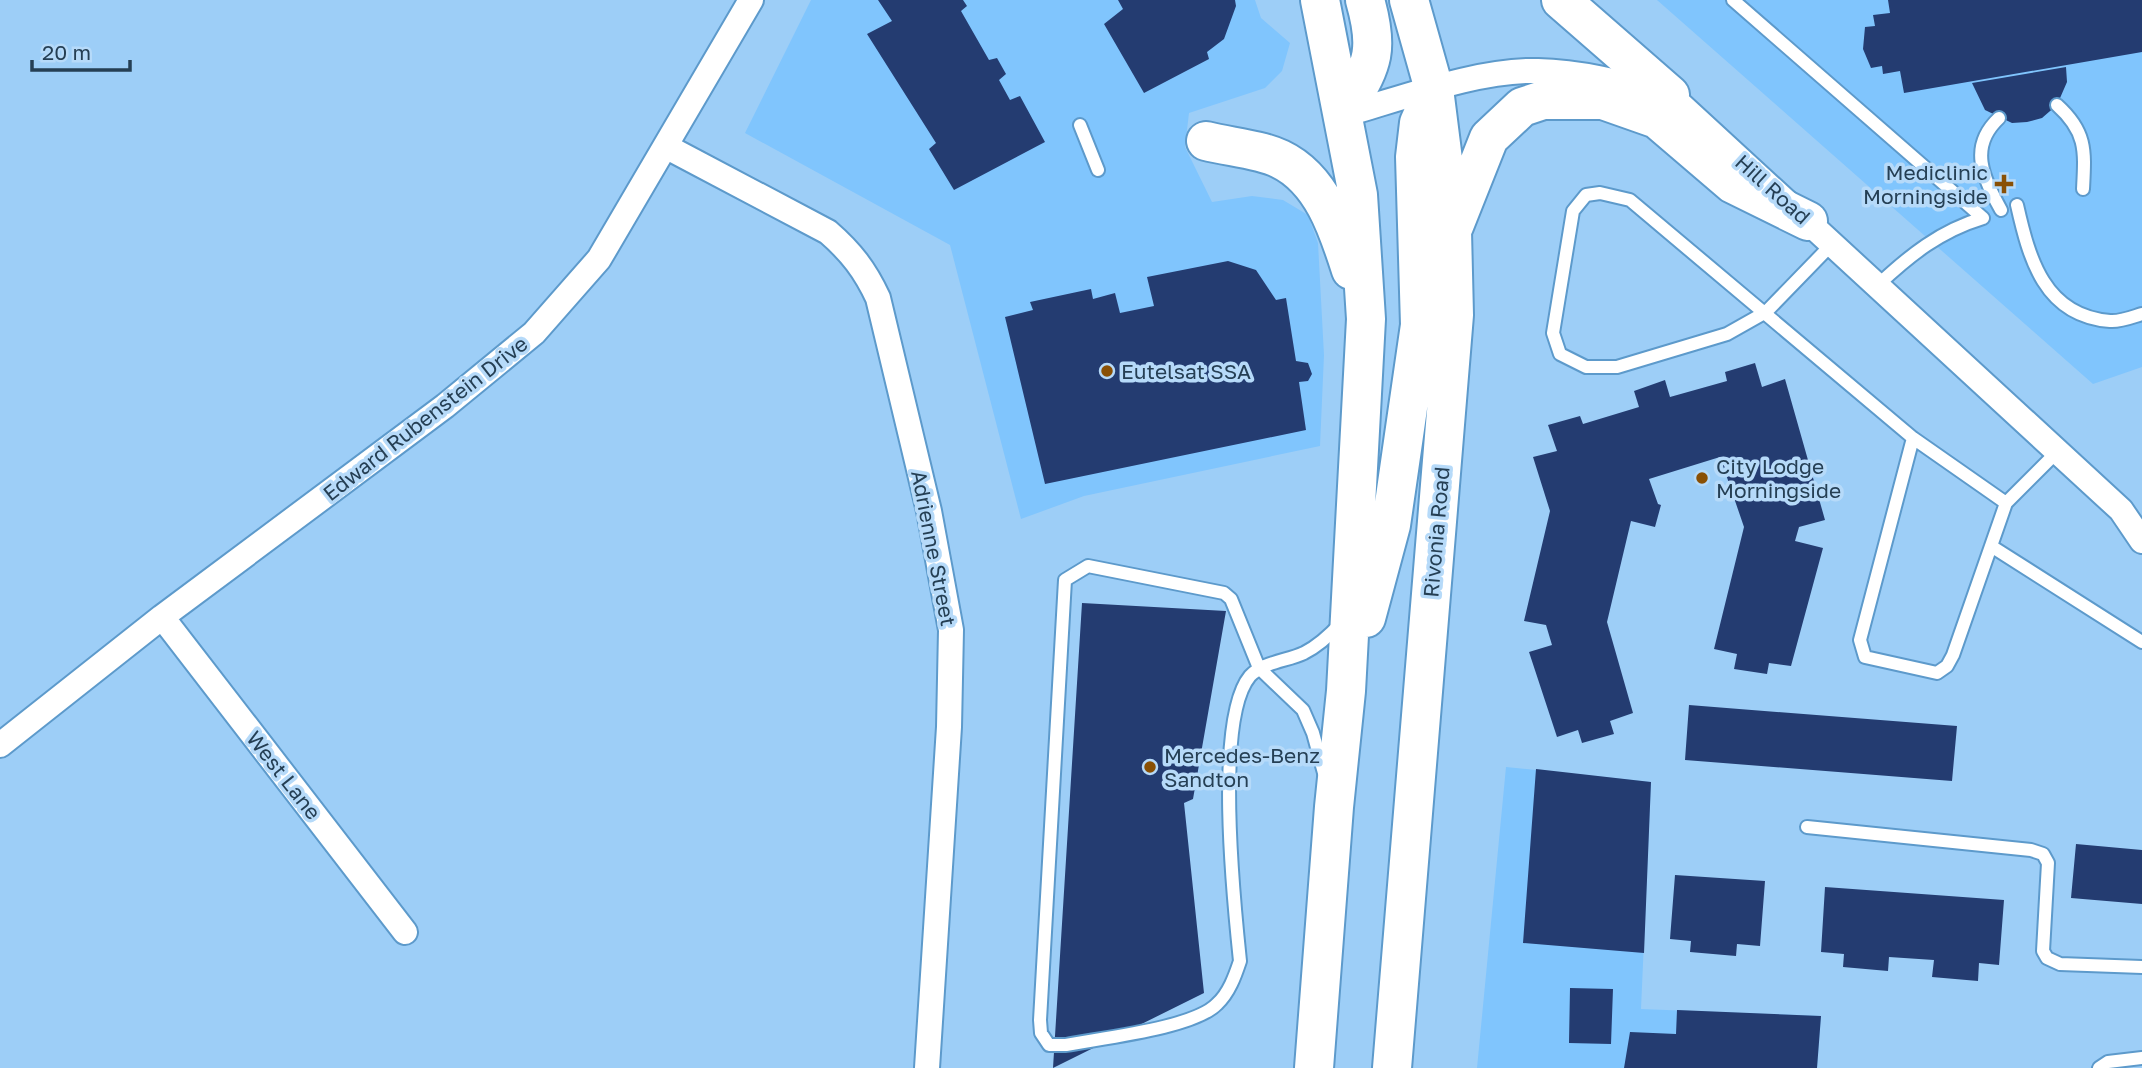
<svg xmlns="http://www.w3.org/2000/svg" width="2142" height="1068" viewBox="0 0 2142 1068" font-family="'Golos Text',sans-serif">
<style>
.built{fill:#80c5fd}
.building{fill:#243c71}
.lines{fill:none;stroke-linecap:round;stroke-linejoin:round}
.service-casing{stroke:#5d9acb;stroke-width:16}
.minor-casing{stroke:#5d9acb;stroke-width:28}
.primary-casing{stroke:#5d9acb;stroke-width:42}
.service{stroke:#fff;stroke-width:12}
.minor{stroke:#fff;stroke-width:24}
.primary{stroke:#fff;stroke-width:38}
.poi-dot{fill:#895005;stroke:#b6daf9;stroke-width:2.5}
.labels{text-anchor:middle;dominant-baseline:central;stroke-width:7;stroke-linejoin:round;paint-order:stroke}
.poi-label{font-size:21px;fill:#253f54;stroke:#b6daf9;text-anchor:start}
.street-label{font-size:21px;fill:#253f54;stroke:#b6daf9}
</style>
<rect width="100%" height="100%" fill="#9dcef7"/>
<path class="built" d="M811,0h444l6,18 29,25 -8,28 -17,17 -76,25 -4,34 27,55 40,-6 31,4 25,15 10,28 6,112 -4,91 -236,50 -63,23 -71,-274 -205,-112z
M1657,0h485v367l-49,17z
M1506,767l145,15 -10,227 180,7 -4,52h-340z"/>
<path class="building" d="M878,0h85l4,6 -6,5 28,49 8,-2 9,16 -7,6 11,20 10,-4 25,46 -91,48 -25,-41 7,-6 -69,-109 25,-13z
M1118,0h117l1,6 -12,33 -17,13 2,7 -65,34 -40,-69 19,-15z
M1888,0h254v52l-238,41 -4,-22 -17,3 -1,-8 -11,2 -8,-19 2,-22 10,-1 -2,-11 17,-2z
M2066,67l1,15 -10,23 -15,13 -15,4 -15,1 -27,-13 -13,-27z
M1228,261l28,9 20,30 10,-2 10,63 12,2 4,11 -4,7 -9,1 7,48 -261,54 -40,-167 28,-7 -3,-8 61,-13 2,10 22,-6 5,20 34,-7 -7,-29z
M1755,363l7,24 23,-8 40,141 -26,7 -4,14 28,7 -32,118 -22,-3 -2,11 -33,-5 3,-15 -23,-5 30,-122 -24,-70 -71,22 9,25 3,1 -6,22 -24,-6 -24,101 26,91 -23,8 4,13 -32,9 -4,-13 -21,7 -28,-85 23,-7 -6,-20 -22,-4 26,-110 -17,-54 24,-6 -9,-26 32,-9 3,8 56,-17 -5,-16 31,-11 5,17 57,-16 -2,-9z
M1082,603l144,8 -33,188 -9,4 20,190 -151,75z
M1689,705l268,21 -5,55 -267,-21z
M1536,769l115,13 -7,171 -121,-10z
M2076,844l66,6v54l-71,-6z
M1675,875l90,6 -5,65 -23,-2 -1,12 -46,-4 1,-11 -21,-2z
M1825,887l179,13 -5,65 -20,-2 -1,18 -46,-4 2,-17 -45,-3 -1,14 -45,-4 1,-13 -23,-2z
M1570,988l43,1 -2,55 -42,-1z
M1677,1010l144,6 -4,52h-193l6,-36 46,2z"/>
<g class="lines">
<defs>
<path id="service" d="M1733,0l250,218
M2057,105c30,27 28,46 26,84
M1999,118c-31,29 -16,59 2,92
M1080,125l18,45
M2017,205c12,53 27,111 93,116 10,1 22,-4 32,-7
M1833,243l-67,69 -39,22 -110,33h-31l-26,-13 -7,-21 20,-122 13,-16 14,-2 30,7 283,238 93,65
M1878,285c32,-30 62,-54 105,-67
M1913,438l-53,202 5,17 72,16 10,-7 6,-11 53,-152 50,-50
M1991,546l151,96
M1324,773l-11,-40 -10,-23 -44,-42 -28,-69 -7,-6 -136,-27 -23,14 -25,440 1,13 8,12h17c36,-7 128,-17 151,-41 12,-11 18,-28 23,-43 -6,-57 -26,-242 10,-285 13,-14 37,-15 54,-23 14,-7 26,-18 37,-30
M1807,827l224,23 12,4 5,9 -5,88 4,7 13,6 82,3
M2099,1068l9,-6 34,-4"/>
<path id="minor" d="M1343,115c57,-16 136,-46 195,-44 45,1 89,13 132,24l451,415 21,31
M667,147l161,85c23,20 37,38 50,66l51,213 22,119 -2,97 -22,341
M162,617l243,315
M0,745l162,-128 283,-211 89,-73 65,-74 152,-259"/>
<path id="primary" d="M1561,0l109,95
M1343,115c27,-49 38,-59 22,-115
M1206,141c23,6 53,8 74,18 42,20 58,70 71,111
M1454,226l35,-88 33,-31 21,-7h60l54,19 76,65 75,37
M1366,618l25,-93 29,-200 -5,-168 4,-34 8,-18
M1314,1068l20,-261 12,-116 20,-372 -8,-124 -38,-195
M1392,1068l62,-753 -2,-84 -18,-142 -25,-89"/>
</defs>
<use href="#service" class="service-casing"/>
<use href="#minor" class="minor-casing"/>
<use href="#primary" class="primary-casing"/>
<use href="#service" class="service"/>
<use href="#minor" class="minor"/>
<use href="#primary" class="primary"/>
</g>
<g class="poi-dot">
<path d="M2000.5 173.5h7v7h7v7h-7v7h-7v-7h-7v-7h7z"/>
<circle cx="1107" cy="371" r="7"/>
<circle cx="1702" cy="478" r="7"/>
<circle cx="1150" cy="767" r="7"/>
</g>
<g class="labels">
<g class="poi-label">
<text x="1988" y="172" text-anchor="end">Mediclinic<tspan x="1988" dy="24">Morningside</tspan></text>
<text x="1121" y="371">Eutelsat SSA</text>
<text x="1716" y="466">City Lodge<tspan x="1716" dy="24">Morningside</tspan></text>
<text x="1164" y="755">Mercedes-Benz<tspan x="1164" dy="24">Sandton</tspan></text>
</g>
<g class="street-label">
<text transform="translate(1773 189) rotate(42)">Hill Road</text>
<text transform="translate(425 418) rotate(-38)">Edward Rubenstein Drive</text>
<text transform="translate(1436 532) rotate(-85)">Rivonia Road</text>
<text transform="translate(934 548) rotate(79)">Adrienne Street</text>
<text transform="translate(284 775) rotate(52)">West Lane</text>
</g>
</g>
<path d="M32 60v10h98v-10" fill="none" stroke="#253f54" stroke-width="3.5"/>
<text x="42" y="60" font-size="21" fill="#253f54" stroke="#b6daf9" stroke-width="5" paint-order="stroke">20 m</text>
</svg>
